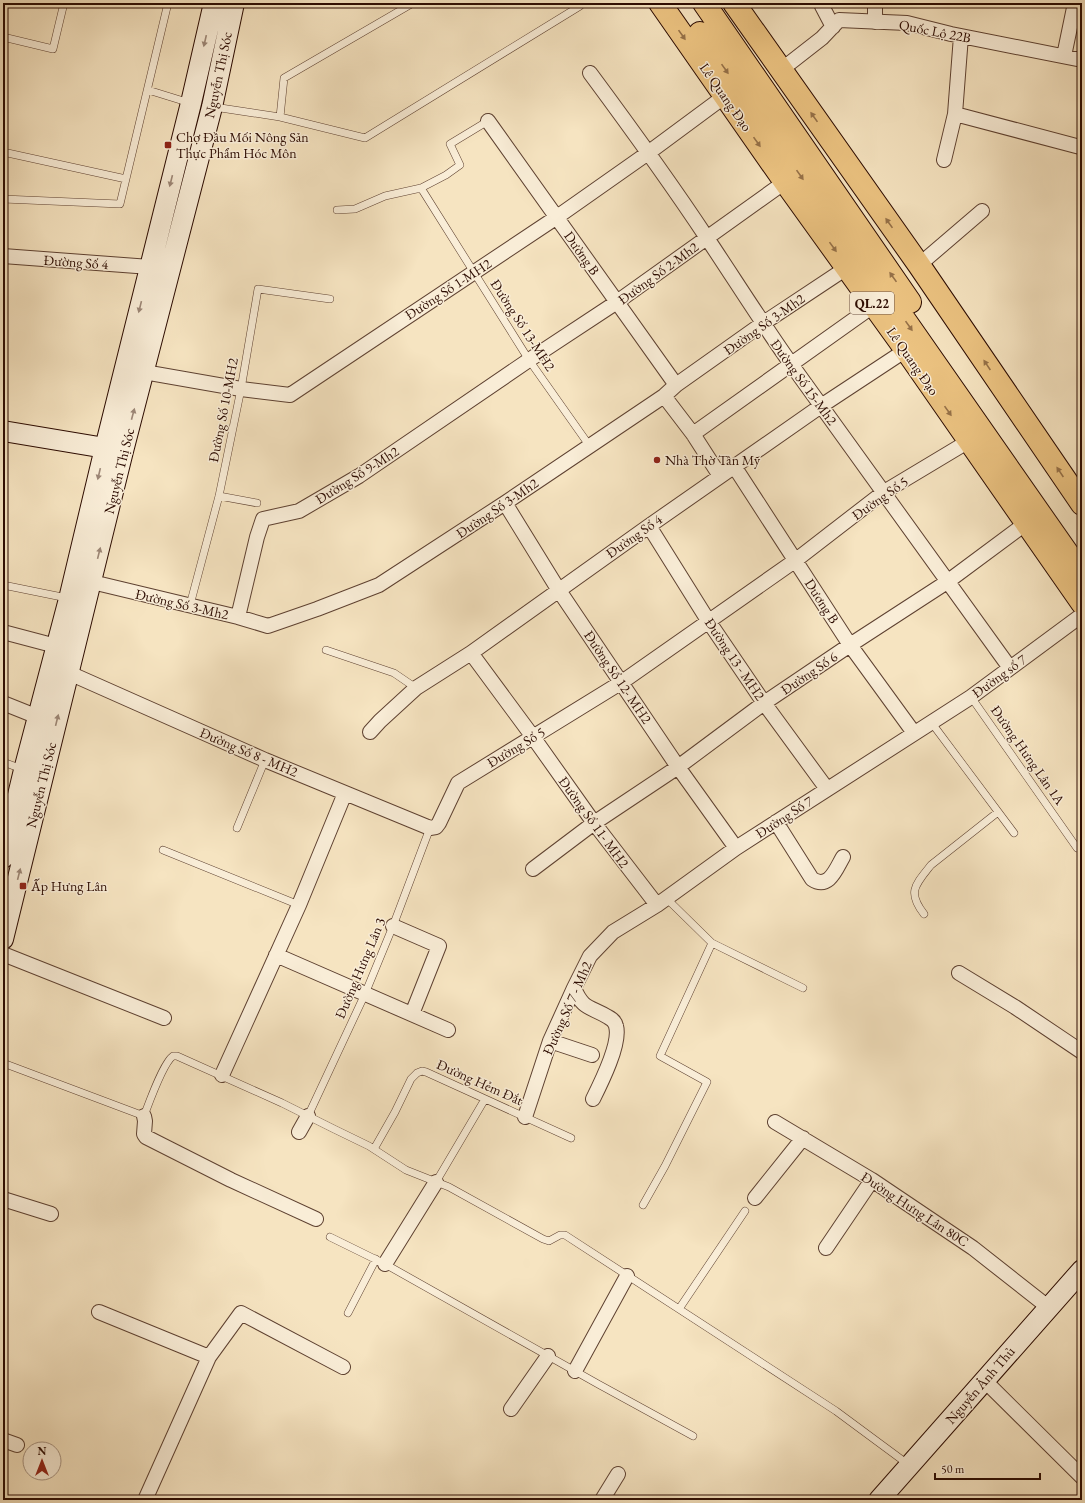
<svg xmlns="http://www.w3.org/2000/svg" width="1085" height="1503" viewBox="0 0 1085 1503" font-family="'EB Garamond',serif">
<style>
.lines{fill:none;stroke-linecap:round;stroke-linejoin:round}
.lane-casing{stroke:#5e4131;stroke-width:8}
.street-casing{stroke:#5e4131;stroke-width:16}
.secondary-casing{stroke:#2c0b01;stroke-width:22}
.highway-casing{stroke:#2c0b01;stroke-width:24}
.lane{stroke:#f9edd7;stroke-width:7}
.street{stroke:#f9edd7;stroke-width:14}
.secondary{stroke:#f9edd7;stroke-width:20}
.highway{stroke:#ebc280;stroke-width:22}
.oneway{fill:#957047}
.oneway2{fill:#9d8777}
.poi-dot{fill:#8f2418;stroke:#f9edd7;stroke-width:1.5}
.labels{text-anchor:middle;dominant-baseline:central;stroke-width:3;stroke-linejoin:round;paint-order:stroke}
.shield{fill:#f9edd7;stroke:#6a4f41;stroke-width:1}
.shield-label{font-size:13px;font-weight:bold;fill:#2c0b01}
.street-label{font-size:14px;fill:#2c0b01;stroke:#f9edd7}
.poi-label{font-size:14px;fill:#2c0b01;stroke:#f9edd7;text-anchor:start}
</style>
<rect width="100%" height="100%" fill="#f6e4c1"/>
<filter id="stains"><feTurbulence type="fractalNoise" baseFrequency=".005" numOctaves="4"/><feColorMatrix values="0 0 0 0 .2 0 0 0 0 .09 0 0 0 0 .02 0 0 0 .5 -.17"/></filter>
<radialGradient id="worn" r=".72"><stop offset=".6" stop-color="#630" stop-opacity="0"/><stop offset="1" stop-color="#630" stop-opacity=".3"/></radialGradient>
<g class="lines">
<defs>
<path id="lane" d="M3,37l50,12 11,-46
M148,90l42,13
M214,107l66,10 4,-39 129,-75
M280,117l85,21 215,-132 -2,-3
M3,152l123,27
M421,188l25,-13 14,-10 -10,-21 38,-23
M3,199l117,5 48,-201
M337,210l18,-1 30,-13 36,-8 108,172 60,85
M219,496l38,7
M3,585l64,13
M190,605l29,-109 22,-107 17,-100 72,10
M326,650l68,23 22,15
M971,697l106,151
M931,722l83,111
M3,762l19,7
M237,828l28,-68
M163,850l136,55
M666,898l46,45 91,45
M924,914c-17,-22 -9,-29 7,-49l67,-53
M3,1063l141,53c5,-13 19,-53 29,-60h4l105,47 52,26 35,17 37,24 43,17 94,52 6,2 11,-6h5l271,176 73,54
M308,1116l57,-122 28,-68 37,-98
M374,1149l21,-37 16,-33 6,-6 5,-2 4,1 145,66
M436,1182l49,-83
M643,1205l22,-39 42,-84 -47,-26 52,-113
M330,1237l55,27 213,120 95,52
M679,1309l66,-98
M348,1313l28,-54"/>
<path id="street" d="M822,3v3l11,21
M875,22v-19
M961,36l-6,78 125,33
M1064,56l11,-53
M781,70l41,-32 17,-18 68,3 44,11 131,26
M590,73c40,54 80,109 117,165 28,42 55,85 84,126l219,304
M488,121l188,264
M944,160l11,-46
M3,256l147,11
M919,265l63,-54
M144,372l97,17 49,6 267,-178 91,-64 77,-57
M664,396l29,38 27,42
M693,434l187,-133
M734,466l116,179 64,88
M505,503l53,86 120,178 58,81
M649,526l60,96 55,81 63,86
M92,582l146,35 30,9 49,-17 62,-24 126,-82 159,-107 12,-11 86,-61 92,-61
M238,617l19,-80 6,-18 36,-8 60,-35 170,-116 88,-58 168,-120
M3,632l53,14
M471,653l62,84 61,86 63,82
M69,673l196,87 165,68 6,-1 3,-4 19,-40 164,-101 174,-122 88,-68 85,-51
M3,703l35,14
M370,732l10,-11 36,-33 55,-35 178,-127 172,-120 85,-56
M776,822l36,57c17,11 24,-10 31,-22
M533,869l61,-46 84,-56 86,-64 86,-58 97,-63 78,-58
M393,926l46,20 -27,68
M3,954l161,64
M276,955l172,75
M959,973l56,34 67,45
M574,988c9,22 16,18 34,29 4,2 7,4 8,9 5,17 -15,57 -23,73
M550,1041l42,14
M222,1075l77,-170 46,-112
M144,1116l1,5 -1,13 2,3 85,43 85,39
M525,1117l25,-76 24,-53 16,-32 23,-24 44,-27 79,-57 235,-151 111,-82
M775,1122l97,58 101,68 75,59
M299,1132l9,-16
M755,1198l48,-60
M3,1199l48,15
M826,1248l46,-68
M385,1264l51,-82
M99,1312l110,45 32,-44 102,54
M575,1371l52,-95
M984,1380l98,97
M511,1409l37,-53
M3,1440l14,5
M145,1500l64,-143
M602,1500l16,-26"/>
<path id="secondary" d="M3,431l114,19
M3,858l21,-88 45,-171 36,-151 86,-345 23,-100
M3,939l120,-488 89,-344 22,-104
M879,1500l203,-230"/>
<path id="highway" d="M660,3l125,179 121,168 176,253
M704,3l206,299
M734,3l185,262 163,239
M700,33l188,263 194,278"/>
</defs>
<use href="#lane" class="lane-casing"/>
<use href="#street" class="street-casing"/>
<use href="#secondary" class="secondary-casing"/>
<use href="#highway" class="highway-casing"/>
<use href="#lane" class="lane"/>
<use href="#street" class="street"/>
<use href="#secondary" class="secondary"/>
<use href="#highway" class="highway"/>
</g>
<defs><path id="oneway-solid" d="M-6-.8H1V-3.2L6.5 0L1 3.2V.8H-6Z"/></defs>
<g class="oneway">
<use href="#oneway-solid" transform="translate(682 35) rotate(55)"/>
<use href="#oneway-solid" transform="translate(725 69) rotate(55)"/>
<use href="#oneway-solid" transform="translate(814 117) rotate(-125)"/>
<use href="#oneway-solid" transform="translate(757 142) rotate(55)"/>
<use href="#oneway-solid" transform="translate(800 175) rotate(55)"/>
<use href="#oneway-solid" transform="translate(889 223) rotate(-125)"/>
<use href="#oneway-solid" transform="translate(833 247) rotate(54)"/>
<use href="#oneway-solid" transform="translate(893 277) rotate(-125)"/>
<use href="#oneway-solid" transform="translate(909 326) rotate(55)"/>
<use href="#oneway-solid" transform="translate(987 365) rotate(-124)"/>
<use href="#oneway-solid" transform="translate(948 411) rotate(55)"/>
<use href="#oneway-solid" transform="translate(1060 472) rotate(-124)"/>
</g>
<g class="oneway2">
<use href="#oneway-solid" transform="translate(205 41) rotate(103)"/>
<use href="#oneway-solid" transform="translate(171 181) rotate(104)"/>
<use href="#oneway-solid" transform="translate(140 307) rotate(104)"/>
<use href="#oneway-solid" transform="translate(133 414) rotate(-75)"/>
<use href="#oneway-solid" transform="translate(99 474) rotate(103)"/>
<use href="#oneway-solid" transform="translate(99 553) rotate(-76)"/>
<use href="#oneway-solid" transform="translate(57 720) rotate(-76)"/>
<use href="#oneway-solid" transform="translate(19 874) rotate(-76)"/>
</g>
<g class="poi-dot">
<rect x="164" y="141" width="8" height="8" rx="2"/>
<circle cx="657" cy="460" r="4"/>
<rect x="19" y="882" width="8" height="8" rx="2"/>
</g>
<g class="labels">
<rect class="shield" x="850" y="292" width="44" height="22" rx="3"/>
<g class="shield-label">
<text x="872" y="303">QL.22</text>
</g>
<g class="street-label">
<text transform="translate(935 31) rotate(11)">Quốc Lộ 22B</text>
<text transform="translate(218 75) rotate(-78)">Nguyễn Thị Sóc</text>
<text transform="translate(726 97) rotate(55)">Lê Quang Đạo</text>
<text transform="translate(582 253) rotate(55)">Dường B</text>
<text transform="translate(76 262) rotate(4)">Đường Số 4</text>
<text transform="translate(658 273) rotate(-36)">Đường Số 2-Mh2</text>
<text transform="translate(448 289) rotate(-33)">Đường Số 1-MH2</text>
<text transform="translate(764 324) rotate(-35)">Đường Số 3-Mh2</text>
<text transform="translate(523 325) rotate(57)">Đường Số 13-MH2</text>
<text transform="translate(913 361) rotate(55)">Lê Quang Đạo</text>
<text transform="translate(804 382) rotate(54)">Đường Số 15-Mh2</text>
<text transform="translate(223 410) rotate(-79)">Đường Số 10-MH2</text>
<text transform="translate(119 471) rotate(-76)">Nguyễn Thị Sóc</text>
<text transform="translate(357 475) rotate(-32)">Đường Số 9-Mh2</text>
<text transform="translate(880 498) rotate(-35)">Đường Số 5</text>
<text transform="translate(497 508) rotate(-34)">Đường Số 3-Mh2</text>
<text transform="translate(634 536) rotate(-35)">Đường Số 4</text>
<text transform="translate(822 601) rotate(57)">Dương B</text>
<text transform="translate(182 604) rotate(13)">Đường Số 3-Mh2</text>
<text transform="translate(735 659) rotate(56)">Đường 13 - MH2</text>
<text transform="translate(809 673) rotate(-34)">Đường Số 6</text>
<text transform="translate(999 676) rotate(-36)">Đường số 7</text>
<text transform="translate(618 677) rotate(56)">Đường Số 12- MH2</text>
<text transform="translate(516 747) rotate(-31)">Đường Số 5</text>
<text transform="translate(249 752) rotate(23)">Đường Số 8 - MH2</text>
<text transform="translate(1028 755) rotate(55)">Đường Hưng Lân 1A</text>
<text transform="translate(41 785) rotate(-76)">Nguyễn Thị Sóc</text>
<text transform="translate(784 817) rotate(-33)">Đường Số 7</text>
<text transform="translate(594 822) rotate(54)">Đường Số 11- MH2</text>
<text transform="translate(360 968) rotate(-67)">Đường Hưng Lân 3</text>
<text transform="translate(567 1008) rotate(-66)">Đường Số 7 - Mh2</text>
<text transform="translate(480 1082) rotate(24)">Đường Hẻm Đắt</text>
<text transform="translate(915 1209) rotate(33)">Đường Hưng Lân 80C</text>
<text transform="translate(980 1385) rotate(-49)">Nguyễn Ảnh Thủ</text>
</g>
<g class="poi-label">
<text x="176" y="137">Chợ Đầu Mối Nông Sản<tspan x="176" dy="16">Thực Phẩm Hóc Môn</tspan></text>
<text x="665" y="460">Nhà Thờ Tân Mỹ</text>
<text x="31" y="886">Ấp Hưng Lân</text>
</g>
</g>
<rect width="1085" height="1503" fill="none" stroke="#f6e4c1" stroke-width="16"/>
<rect x="4" y="4" width="1077" height="1495" fill="none" stroke="#2c0b01" stroke-width="2"/>
<rect x="8" y="8" width="1069" height="1487" fill="none" stroke="#2c0b01"/>
<g transform="translate(42 1461)"><circle r="19" fill="#f9edd7" stroke="#a79381"/>
<path d="M0-3L7 15L0 10L-7 15Z" fill="#8f2418"/>
<text y="-6" font-size="11" font-weight="bold" text-anchor="middle" fill="#2c0b01">N</text>
</g>
<path d="M935 1473v6h105v-6" fill="none" stroke="#2c0b01" stroke-width="2"/>
<text x="941" y="1473" font-size="12" fill="#2c0b01" stroke="#f9edd7" stroke-width="3" paint-order="stroke">50 m</text>
<rect width="100%" height="100%" filter="url(#stains)"/>
<rect width="100%" height="100%" fill="url(#worn)"/>
</svg>
